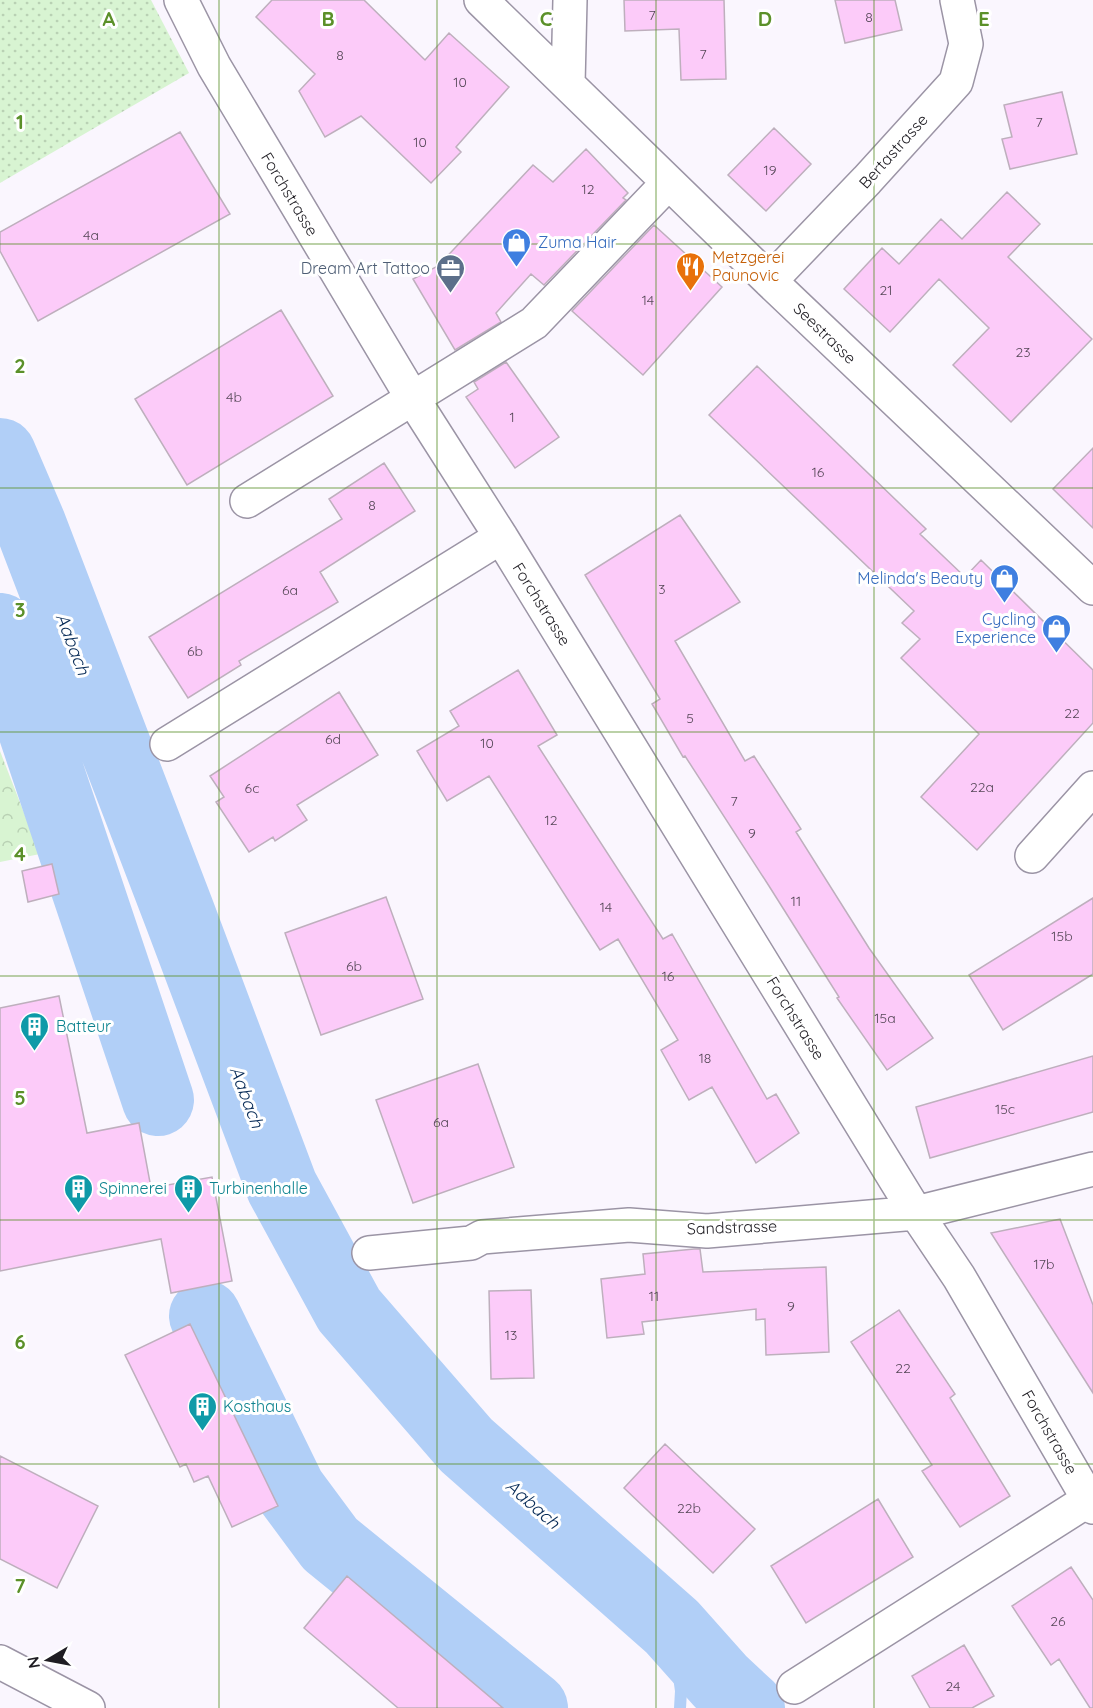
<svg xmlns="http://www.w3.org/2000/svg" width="1093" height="1708" viewBox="0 0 1093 1708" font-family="Quicksand,sans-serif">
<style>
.grass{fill:url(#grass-dots)}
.park{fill:url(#park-crowns)}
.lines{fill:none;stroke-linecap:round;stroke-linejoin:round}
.stream{stroke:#b1cff7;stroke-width:12}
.river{stroke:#b1cff7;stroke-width:72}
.building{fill:#fccbf9;stroke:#beafbd;stroke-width:1.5}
.minor-casing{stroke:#9b94a5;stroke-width:36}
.minor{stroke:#fff;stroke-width:33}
.grid{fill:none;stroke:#5b9029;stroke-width:1.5;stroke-opacity:0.55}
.labels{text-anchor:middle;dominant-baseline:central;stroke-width:6;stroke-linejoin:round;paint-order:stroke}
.number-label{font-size:14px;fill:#564858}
.street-label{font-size:16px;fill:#1f1d23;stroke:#fff}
.shop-label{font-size:16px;fill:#366cbe;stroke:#fff;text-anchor:end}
.food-label{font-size:16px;fill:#c56008;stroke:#fff;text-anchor:start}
.service-label{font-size:16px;fill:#4e5e75;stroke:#fff;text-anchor:end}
.culture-label{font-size:16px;fill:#0d838f;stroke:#fff;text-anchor:start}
.water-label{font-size:18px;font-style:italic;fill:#072b57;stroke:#fff}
.grid-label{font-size:20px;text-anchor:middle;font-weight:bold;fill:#5b9029;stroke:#fff;stroke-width:6;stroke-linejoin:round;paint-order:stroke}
</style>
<defs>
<pattern id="grass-dots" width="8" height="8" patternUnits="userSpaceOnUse" patternTransform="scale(1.5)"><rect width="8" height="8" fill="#d8f4d2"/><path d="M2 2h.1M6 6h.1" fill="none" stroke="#b9d1b4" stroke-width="1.8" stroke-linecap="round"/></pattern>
<pattern id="park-crowns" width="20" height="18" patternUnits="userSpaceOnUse" patternTransform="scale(1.5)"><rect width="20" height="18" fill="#d8f4d2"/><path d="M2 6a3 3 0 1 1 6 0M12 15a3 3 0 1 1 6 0" fill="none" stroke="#b9d1b4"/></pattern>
</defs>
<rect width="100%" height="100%" fill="#faf6fe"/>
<path class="grass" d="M0,0h151l38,73 -189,110z"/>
<path class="park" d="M0,751l40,103 -40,8z"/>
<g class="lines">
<path class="stream" d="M672,1627l9,64 -1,17"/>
<path class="river" d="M0,454l30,70 149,389 103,274 67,123 117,135 206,182 49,55 28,26
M0,629l158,471
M205,1316l85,174 40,54 202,164"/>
</g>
<path class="building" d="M272,0h92l61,60 24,-27 60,54 -53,60 5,5 -30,31 -70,-67 -36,21 -26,-46 16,-17 -59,-57z
M624,0h100l2,79 -45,1 -2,-51 -54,2z
M835,0h60l7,30 -57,13z
M1062,92l15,62 -67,15 -8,-30 10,-2 -8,-32z
M774,128l37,36 -45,47 -38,-36z
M180,132l50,82 -192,107 -38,-70v-19z
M586,149l42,44 -5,5 3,2 -82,85 -13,-11 -35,39 5,9 -46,28 -42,-71 25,-13 95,-101 20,17z
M1007,192l33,32 -32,33 84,82 -81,83 -58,-57 36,-37 -50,-49 -49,53 -46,-43 38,-41 17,16 42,-45 21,20z
M654,225l68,62 -79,88 -71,-64z
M281,310l52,86 -146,89 -52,-86z
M506,362l53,75 -44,31 -49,-71 12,-8 -4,-7z
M757,366l169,163 -6,5 45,43 16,-17 112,110v53l-116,127 -56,-53 58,-63 -78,-76 19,-19 -18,-16 12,-12 -205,-196z
M1093,448v80l-40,-39z
M384,463l31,48 -95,61 18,30 -99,59 2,4 -53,33 -39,-61 193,-118 -13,-20z
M680,515l60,87 -65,39 70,120 9,-5 47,73 -5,3 73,116 64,90 -46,32 -50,-72 2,-1 -70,-111 -84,-130 -2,1 -31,-53 8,-5 -75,-124z
M518,670l39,65 -19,11 125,193 9,-5 95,165 9,-5 23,39 -43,30 -44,-76 -23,13 -28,-50 17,-10 -60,-101 -18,11 -111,-174 -42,25 -30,-50 42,-25 -9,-15z
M339,692l39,63 -81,50 10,15 -32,21 -2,-4 -24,15 -33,-50 8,-5 -14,-21z
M52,864l7,30 -31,8 -6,-31z
M386,897l37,102 -102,36 -36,-102z
M1093,898v76l-90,56 -34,-55z
M59,996l28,137 52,-10 12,65 61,-11 20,104 -61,12 -10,-54 -161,32v-263z
M1093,1056v56l-163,46 -14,-51z
M478,1064l36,103 -101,36 -37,-103z
M1060,1219l33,86v88l-102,-160z
M694,1249h6l3,23 123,-5 3,85 -63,3 -1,-36 -9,1v-11l-114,13 2,12 -37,4 -6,-59 44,-5 -2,-20z
M531,1290l3,88 -43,1 -2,-88z
M899,1310l56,84 -5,4 60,98 -50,31 -38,-56 10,-6 -81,-123z
M190,1324l88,182 -46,21 -24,-51 -14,6 -8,-18 -6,3 -55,-112z
M665,1444l90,85 -42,44 -89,-85z
M0,1456l98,50 -41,82 -57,-29z
M878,1499l35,58 -107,66 -35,-57z
M1071,1567l22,33v108h-3l-31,-49 -8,6 -39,-59z
M347,1576l156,132h-105l-94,-80z
M964,1645l30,51 -22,12h-42l-18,-32z"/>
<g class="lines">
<defs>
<path id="minor" d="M181,0l33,66 199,333 88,138 415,676 43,64 134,230
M481,0l289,281 323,307
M568,84l2,-84
M770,281l97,-101 89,-98 10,-38 -9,-44
M247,501l287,-178 134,-140
M167,744l334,-207
M1032,856l61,-68
M369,1253l102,-10 11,-6 147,-12 78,6 209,-18 177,-44
M0,1662l88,46
M794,1687l299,-190"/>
</defs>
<use href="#minor" class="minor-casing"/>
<use href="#minor" class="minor"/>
</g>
<path class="grid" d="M219,0v1708M437,0v1708M656,0v1708M874,0v1708M0,244h1093M0,488h1093M0,732h1093M0,976h1093M0,1220h1093M0,1464h1093"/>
<defs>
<symbol id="shop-pin" viewBox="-11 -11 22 30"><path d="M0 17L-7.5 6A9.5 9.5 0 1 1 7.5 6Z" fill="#3f7fe0" stroke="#fff"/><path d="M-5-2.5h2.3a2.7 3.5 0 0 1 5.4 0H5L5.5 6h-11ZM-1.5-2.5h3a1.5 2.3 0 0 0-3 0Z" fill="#fff"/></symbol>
<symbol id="restaurant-pin" viewBox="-11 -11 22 30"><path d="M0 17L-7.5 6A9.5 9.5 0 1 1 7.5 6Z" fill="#e8710a" stroke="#fff"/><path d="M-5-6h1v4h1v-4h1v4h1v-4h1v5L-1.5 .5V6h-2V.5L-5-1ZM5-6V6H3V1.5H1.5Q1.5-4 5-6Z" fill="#fff"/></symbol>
<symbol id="office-pin" viewBox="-11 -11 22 30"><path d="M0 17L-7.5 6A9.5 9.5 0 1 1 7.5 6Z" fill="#5c6f8a" stroke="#fff"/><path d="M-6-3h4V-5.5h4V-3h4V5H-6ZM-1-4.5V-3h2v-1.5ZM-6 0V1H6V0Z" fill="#fff"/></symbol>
<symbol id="building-pin" viewBox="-11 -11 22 30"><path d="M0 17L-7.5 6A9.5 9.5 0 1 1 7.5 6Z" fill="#0f9aa8" stroke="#fff"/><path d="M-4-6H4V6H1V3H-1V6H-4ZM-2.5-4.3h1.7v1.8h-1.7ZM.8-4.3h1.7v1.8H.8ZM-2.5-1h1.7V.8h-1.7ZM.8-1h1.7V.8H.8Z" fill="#fff"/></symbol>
</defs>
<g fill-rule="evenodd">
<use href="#shop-pin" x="500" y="226" width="33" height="45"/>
<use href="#restaurant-pin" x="674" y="250" width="33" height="45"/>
<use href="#office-pin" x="434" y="252" width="33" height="45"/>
<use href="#shop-pin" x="988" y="562" width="33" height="45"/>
<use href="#shop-pin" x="1040" y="612" width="33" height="45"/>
<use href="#building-pin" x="18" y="1010" width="33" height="45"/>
<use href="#building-pin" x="62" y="1172" width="33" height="45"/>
<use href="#building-pin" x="172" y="1172" width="33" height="45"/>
<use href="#building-pin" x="186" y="1390" width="33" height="45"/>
</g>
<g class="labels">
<g class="number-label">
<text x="652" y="15">7</text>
<text x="869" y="17">8</text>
<text x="703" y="54">7</text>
<text x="340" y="55">8</text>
<text x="460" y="82">10</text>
<text x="1039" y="122">7</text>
<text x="420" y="142">10</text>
<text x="770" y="170">19</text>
<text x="588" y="189">12</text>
<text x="91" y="235">4a</text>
<text x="886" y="290">21</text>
<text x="648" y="300">14</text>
<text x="1023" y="352">23</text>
<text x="234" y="397">4b</text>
<text x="512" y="417">1</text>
<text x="818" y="472">16</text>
<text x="372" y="505">8</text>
<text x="662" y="589">3</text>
<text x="290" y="590">6a</text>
<text x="195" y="651">6b</text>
<text x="1072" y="713">22</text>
<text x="690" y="718">5</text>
<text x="333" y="739">6d</text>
<text x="487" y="743">10</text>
<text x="982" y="787">22a</text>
<text x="252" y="788">6c</text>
<text x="734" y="801">7</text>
<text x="551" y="820">12</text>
<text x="752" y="833">9</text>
<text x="796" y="901">11</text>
<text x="606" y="907">14</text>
<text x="1062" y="936">15b</text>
<text x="354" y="966">6b</text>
<text x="668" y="976">16</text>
<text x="885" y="1018">15a</text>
<text x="705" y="1058">18</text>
<text x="1005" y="1109">15c</text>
<text x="441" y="1122">6a</text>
<text x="1044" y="1264">17b</text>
<text x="654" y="1296">11</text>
<text x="791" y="1306">9</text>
<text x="511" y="1335">13</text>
<text x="903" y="1368">22</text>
<text x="689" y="1508">22b</text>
<text x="1058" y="1621">26</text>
<text x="953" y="1686">24</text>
</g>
<g class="street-label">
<text transform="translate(893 151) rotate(-48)">Bertastrasse</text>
<text transform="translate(290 194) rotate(59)">Forchstrasse</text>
<text transform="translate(825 333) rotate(44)">Seestrasse</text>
<text transform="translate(542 604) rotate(58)">Forchstrasse</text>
<text transform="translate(796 1018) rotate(58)">Forchstrasse</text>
<text transform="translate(732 1227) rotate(-2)">Sandstrasse</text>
<text transform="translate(1050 1432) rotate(60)">Forchstrasse</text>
</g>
<g class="shop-label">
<text x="538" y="242" text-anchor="start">Zuma Hair</text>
<text x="983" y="578">Melinda's Beauty</text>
<text x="1036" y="619">Cycling<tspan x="1036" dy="18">Experience</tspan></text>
</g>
<g class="food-label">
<text x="712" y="257">Metzgerei<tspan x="712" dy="18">Paunovic</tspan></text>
</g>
<g class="service-label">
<text x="430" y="268">Dream Art Tattoo</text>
</g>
<g class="culture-label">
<text x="56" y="1026">Batteur</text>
<text x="99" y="1188">Spinnerei</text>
<text x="209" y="1188">Turbinenhalle</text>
<text x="223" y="1406">Kosthaus</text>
</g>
<g class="water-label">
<text transform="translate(73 644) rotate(69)">Aabach</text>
<text transform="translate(247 1097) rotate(69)">Aabach</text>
<text transform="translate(533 1504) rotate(41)">Aabach</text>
</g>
</g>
<g class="grid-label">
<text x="109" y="26">A</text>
<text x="328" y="26">B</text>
<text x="546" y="26">C</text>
<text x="765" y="26">D</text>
<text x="984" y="26">E</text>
<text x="20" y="129">1</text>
<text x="20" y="373">2</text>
<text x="20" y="617">3</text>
<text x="20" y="861">4</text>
<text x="20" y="1105">5</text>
<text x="20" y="1349">6</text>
<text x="20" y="1593">7</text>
</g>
<g transform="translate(48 1660) rotate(260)" stroke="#ffffff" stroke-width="4.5" paint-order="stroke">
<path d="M0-4.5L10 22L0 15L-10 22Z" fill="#1f1d23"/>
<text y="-9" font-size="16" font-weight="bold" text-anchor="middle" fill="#1f1d23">N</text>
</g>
</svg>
